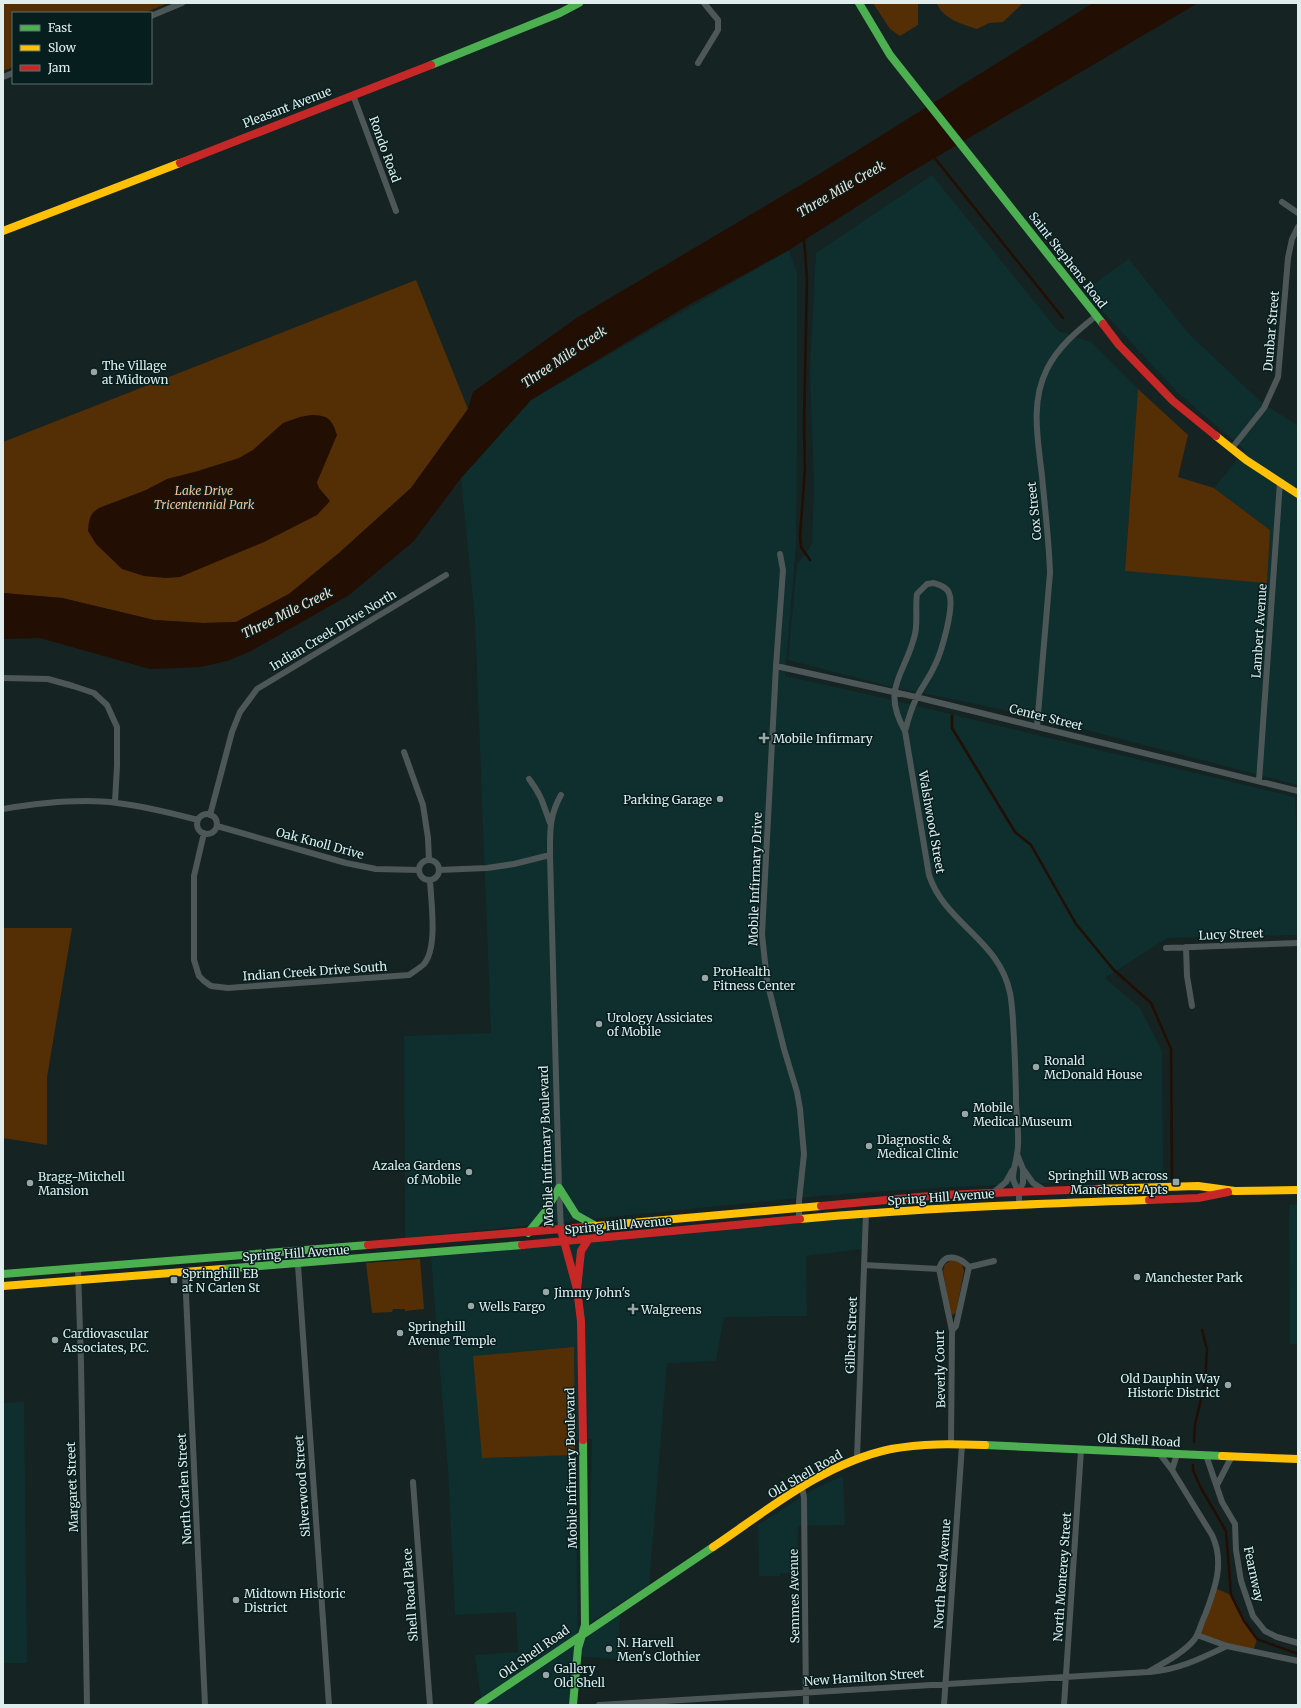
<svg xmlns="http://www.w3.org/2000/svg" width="1301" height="1708" viewBox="0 0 1301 1708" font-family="Merriweather,serif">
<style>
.built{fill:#0f2e2e}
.green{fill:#542e05}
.water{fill:#220e03}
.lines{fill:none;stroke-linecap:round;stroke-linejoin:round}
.stream{stroke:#220e03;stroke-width:2.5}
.street{stroke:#4e5757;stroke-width:6}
.fast{stroke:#4caf50;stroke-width:8}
.slow{stroke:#ffc107;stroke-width:8}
.jam{stroke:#c62828;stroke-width:8}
.poi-dot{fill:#99a6a6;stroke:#071e1e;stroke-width:1.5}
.labels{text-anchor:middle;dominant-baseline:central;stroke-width:3;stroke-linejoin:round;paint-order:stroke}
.street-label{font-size:12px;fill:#dfeded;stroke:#071e1e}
.poi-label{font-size:12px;fill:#dfeded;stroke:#071e1e;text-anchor:start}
.park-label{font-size:12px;font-style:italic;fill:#fdc190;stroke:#071e1e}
.water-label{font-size:13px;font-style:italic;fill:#f5e0d0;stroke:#071e1e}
</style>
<rect width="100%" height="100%" fill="#162323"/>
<path class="built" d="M932,175l126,156 33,11 47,47 -13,182 145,-41 -56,-42 31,-38 -67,-57 -94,-102 45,-32 59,74 73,69 37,24v359l-269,-70 -141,-29 -100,-26 9,-95 15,-21 2,-59 -4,-115 6,-117z
M789,250l8,23v158l-1,114 -11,131 86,19 424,102 3,62v76l-131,3 -62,40 35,30 22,43 1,127 -213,9 -121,8 -424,43 -1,-202 87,-3 -16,-412 -14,-143 70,-78z
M1298,1204v141l-8,-1 -1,-139z
M863,1217l-1,32 -56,7 1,60 -83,1 -8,44 -49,2 -18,222 -61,39 4,-185 -17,1 3,200 42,-27 -2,46 -44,-3 -4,49h-88l-7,-50 43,-3 -2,-40 -61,3 -7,-145 -17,-213z
M24,1402l3,261h-24v-260z
M843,1476l2,49 -47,1 -1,47h-17v3h-21l-1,-51 56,-36z"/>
<path class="green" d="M3,3h165l-24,10h-131v54l-10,4z
M873,3h45v22l-18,11 -10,-7z
M937,3h86l-20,19 -14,1 -12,6c-13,-4 -36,-11 -40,-26z
M416,280l52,129 -57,79 -72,65 -50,41 -53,28 -33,1 -49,-3 -92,-22 -59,-5v-151z
M1138,389l50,46 -10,42 36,11 56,42 -3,53 -142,-12z
M3,928h69l-25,149v68l-44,-7z
M420,1259l4,50 -19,2v-2h-12l-1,3 -20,1 -6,-50z
M953,1259l9,5 2,7 -8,42 -4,2 -2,-3 -7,-41 2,-7z
M574,1347l1,108 -93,3 -9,-102z
M1215,1588l16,7 13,26 13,18 -4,13 -56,-17z"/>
<path class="water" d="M1093,3h105l-292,172 -117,75 -99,54 -159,96 -70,78 -48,64 -64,53 -98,56 -24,10 -27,6 -50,2 -110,-31 -37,1v-46l59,5 92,22 49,3 33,-1 53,-28 50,-41 72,-65 57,-79 5,-17 105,-75 248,-147z
M311,415c17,0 21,4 26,20l-20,47 2,6 11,13 -13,14 -53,27 -84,35 -14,1 -22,-2 -22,-7 -26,-25 -8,-13c1,-11 1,-17 11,-23l47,-18 21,-11 31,-8 41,-13 14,-8 30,-27 17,-6z"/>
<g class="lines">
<path class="stream" d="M933,156l130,162
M804,238l3,41 -3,147 1,42 -5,68 1,11 9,13
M952,716v12l63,104 16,13 45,79 37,45 38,34 20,46 1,129
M1194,1442l1,-18 10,-41 2,-34 -5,-19
M1193,1465v5l8,18 25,43 5,64 13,26 13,18 41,15"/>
<path class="street" d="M151,16l31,-13
M698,63l20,-33v-10l-14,-17
M3,77l10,-4
M353,95l43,116
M1282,202l16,11
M1232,448l32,-40 14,-31 10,-119 4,-19 6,-12
M780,554l3,16 -7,96 -14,268 5,47 17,68 13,43 3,17 4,45 -5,47v19
M934,583c6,2 13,4 15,10 6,14 -8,61 -15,74 -5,11 -13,21 -18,32 -5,10 -8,21 -11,32 -25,-44 1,-57 10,-97 3,-13 0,-27 2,-40l10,-10z
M776,666l140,31 382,94
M3,678l45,1 25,7 21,7 13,12 10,22v39l-2,36
M1037,726l13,-153c-1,-32 -5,-64 -8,-97 -4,-36 -12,-73 5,-107 11,-22 30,-38 49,-53
M905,731l24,144c16,49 70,64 81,118 3,15 3,31 4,46 1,22 2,44 2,66 1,16 4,34 1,49 -1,9 -4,15 -4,24 1,6 3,9 6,13
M404,752l19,53 5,33 1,22
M529,779c13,17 14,25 21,44
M1259,781l21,-299
M3,809c36,-6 77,-11 114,-6 27,3 54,10 81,17
M197 824a10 10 0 1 1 20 0a10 10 0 1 1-20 0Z
M210,815l22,-83 8,-20 17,-23 189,-114
M217,826l129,37 30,6 43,1
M204,833l-10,43v84l5,16 5,5 7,5 17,2 181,-13c4,-3 11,-7 15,-11 14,-17 7,-62 6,-84
M419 870a10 10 0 1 1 20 0a10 10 0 1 1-20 0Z
M439,870l48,-2 27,-4 36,-9
M1186,947l1,29 5,30
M1166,948l132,-5
M1017,1154l6,15v14l-4,8v13
M1023,1169l10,14 11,7
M994,1192l12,-10 6,-11
M561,1230l-2,-42 -9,-333c0,-23 -1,-39 11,-60
M298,1265l31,440
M864,1265l75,4
M969,1267l25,-6
M78,1269l3,94 6,342
M185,1273l20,432
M952,1331l4,-5 13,-59
M951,1444l1,-113 -13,-62c5,-18 21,-12 30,-2
M1206,1455l16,47 13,22 1,26 5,31 12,35 12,15 12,6 21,6
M857,1458l9,-245
M1172,1470l5,-16
M413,1482l17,223
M1217,1485l15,-29
M802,1487l2,11 2,207
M1197,1635l30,11 71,15
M1150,1672c28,-2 52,-14 77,-26
M599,1705l549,-33c15,-9 34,-18 46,-32 5,-6 7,-17 11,-25 10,-26 20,-53 7,-80l-40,-65 -13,-17
M944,1705l18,-260
M1064,1705l17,-255"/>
<path class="fast" d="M859,3l31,52 213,269
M431,65l129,-52 19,-10
M559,1188l17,27 20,11
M528,1233l17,-21 14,-24
M222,1269l300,-24
M3,1274l365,-29
M985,1445l237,11
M478,1705l235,-158
M573,1705l5,-57 7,-23 -2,-185"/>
<path class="slow" d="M3,231l177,-68
M1216,436l30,24 52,34
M1096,1189l102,-3 37,5 63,-1
M800,1219c116,-11 233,-15 349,-19
M585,1227l236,-21
M3,1286l219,-17
M1222,1456l76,3
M713,1547c55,-37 111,-84 178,-98 31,-6 62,-5 94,-4"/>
<path class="jam" d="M180,163l251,-98
M1103,324l16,21 54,56 43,35
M1149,1200l49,-2 30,-6
M821,1206l120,-11 155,-6
M561,1230l16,59 4,32 2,119
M368,1245l217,-18
M522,1245l278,-26
M577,1289l4,-38 7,-11"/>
</g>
<g class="poi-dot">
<circle cx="94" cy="372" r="4"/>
<path d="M762 732h4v4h4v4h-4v4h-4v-4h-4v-4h4z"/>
<circle cx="720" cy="799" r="4"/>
<circle cx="705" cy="978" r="4"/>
<circle cx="599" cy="1024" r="4"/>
<circle cx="1036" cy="1067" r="4"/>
<circle cx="965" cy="1114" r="4"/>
<circle cx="869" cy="1146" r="4"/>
<circle cx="469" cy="1172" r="4"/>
<rect x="1172" y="1178" width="8" height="8" rx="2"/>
<circle cx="30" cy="1183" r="4"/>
<circle cx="1137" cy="1277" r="4"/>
<rect x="170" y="1276" width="8" height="8" rx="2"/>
<circle cx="546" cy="1292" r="4"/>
<circle cx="471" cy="1306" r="4"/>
<path d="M631 1303h4v4h4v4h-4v4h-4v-4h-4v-4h4z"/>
<circle cx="400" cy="1333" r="4"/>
<circle cx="55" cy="1340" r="4"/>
<circle cx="1228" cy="1385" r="4"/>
<circle cx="236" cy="1600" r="4"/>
<circle cx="609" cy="1649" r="4"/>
<circle cx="546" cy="1675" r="4"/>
</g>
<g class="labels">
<g class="street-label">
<text transform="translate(287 107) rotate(-21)">Pleasant Avenue</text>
<text transform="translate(385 149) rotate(70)">Rondo Road</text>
<text transform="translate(1068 260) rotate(52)">Saint Stephens Road</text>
<text transform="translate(1271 331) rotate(-85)">Dunbar Street</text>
<text transform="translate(1034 511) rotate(-96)">Cox Street</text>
<text transform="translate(333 630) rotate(-31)">Indian Creek Drive North</text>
<text transform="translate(1259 631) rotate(-86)">Lambert Avenue</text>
<text transform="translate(1046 717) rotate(14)">Center Street</text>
<text transform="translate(932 822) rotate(80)">Walshwood Street</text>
<text transform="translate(320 843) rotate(15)">Oak Knoll Drive</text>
<text transform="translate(755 879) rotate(-88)">Mobile Infirmary Drive</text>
<text transform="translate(1231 934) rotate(-2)">Lucy Street</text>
<text transform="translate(315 971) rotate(-4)">Indian Creek Drive South</text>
<text transform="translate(546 1146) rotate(-92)">Mobile Infirmary Boulevard</text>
<text transform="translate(941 1197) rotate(-4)">Spring Hill Avenue</text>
<text transform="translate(618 1225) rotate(-5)">Spring Hill Avenue</text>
<text transform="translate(296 1253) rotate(-4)">Spring Hill Avenue</text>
<text transform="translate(851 1335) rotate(-88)">Gilbert Street</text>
<text transform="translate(940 1369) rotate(-91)">Beverly Court</text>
<text transform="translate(1139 1440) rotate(3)">Old Shell Road</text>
<text transform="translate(571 1468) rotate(-91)">Mobile Infirmary Boulevard</text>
<text transform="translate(805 1474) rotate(-30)">Old Shell Road</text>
<text transform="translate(302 1486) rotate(-94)">Silverwood Street</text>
<text transform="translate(72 1487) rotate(-92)">Margaret Street</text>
<text transform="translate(184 1489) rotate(-93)">North Carlen Street</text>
<text transform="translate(942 1574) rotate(-86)">North Reed Avenue</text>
<text transform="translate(1254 1574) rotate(78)">Fearnway</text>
<text transform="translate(1062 1577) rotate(-86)">North Monterey Street</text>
<text transform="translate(410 1595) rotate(-94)">Shell Road Place</text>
<text transform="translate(794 1596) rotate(-91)">Semmes Avenue</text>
<text transform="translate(534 1652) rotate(-35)">Old Shell Road</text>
<text transform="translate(864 1677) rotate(-4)">New Hamilton Street</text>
</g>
<g class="poi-label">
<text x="102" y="365">The Village<tspan x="102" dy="14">at Midtown</tspan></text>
<text x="773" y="738">Mobile Infirmary</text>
<text x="712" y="799" text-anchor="end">Parking Garage</text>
<text x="713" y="971">ProHealth<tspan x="713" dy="14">Fitness Center</tspan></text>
<text x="607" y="1017">Urology Assiciates<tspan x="607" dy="14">of Mobile</tspan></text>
<text x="1044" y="1060">Ronald<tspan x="1044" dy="14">McDonald House</tspan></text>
<text x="973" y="1107">Mobile<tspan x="973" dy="14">Medical Museum</tspan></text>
<text x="877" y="1139">Diagnostic &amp;<tspan x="877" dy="14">Medical Clinic</tspan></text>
<text x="461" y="1165" text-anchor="end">Azalea Gardens<tspan x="461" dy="14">of Mobile</tspan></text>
<text x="1168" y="1175" text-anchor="end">Springhill WB across<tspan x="1168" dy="14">Manchester Apts</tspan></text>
<text x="38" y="1176">Bragg-Mitchell<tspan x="38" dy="14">Mansion</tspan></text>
<text x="182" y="1273">Springhill EB<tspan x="182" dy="14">at N Carlen St</tspan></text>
<text x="1145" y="1277">Manchester Park</text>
<text x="554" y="1292">Jimmy John's</text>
<text x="479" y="1306">Wells Fargo</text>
<text x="641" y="1309">Walgreens</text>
<text x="408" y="1326">Springhill<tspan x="408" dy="14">Avenue Temple</tspan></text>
<text x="63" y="1333">Cardiovascular<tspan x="63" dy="14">Associates, P.C.</tspan></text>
<text x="1220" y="1378" text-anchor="end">Old Dauphin Way<tspan x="1220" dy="14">Historic District</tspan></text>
<text x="244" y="1593">Midtown Historic<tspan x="244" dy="14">District</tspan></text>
<text x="617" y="1642">N. Harvell<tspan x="617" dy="14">Men's Clothier</tspan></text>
<text x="554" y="1668">Gallery<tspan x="554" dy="14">Old Shell</tspan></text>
</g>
<g class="park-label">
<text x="204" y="490">Lake Drive<tspan x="204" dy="14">Tricentennial Park</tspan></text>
</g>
<g class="water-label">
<text transform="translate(841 189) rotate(-30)">Three Mile Creek</text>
<text transform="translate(564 357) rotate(-34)">Three Mile Creek</text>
<text transform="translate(287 613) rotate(-26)">Three Mile Creek</text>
</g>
</g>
<rect width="1301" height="1708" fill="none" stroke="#dfeded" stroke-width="8"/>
<rect x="12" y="12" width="140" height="72" fill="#071e1e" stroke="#5d7171"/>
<rect x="20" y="25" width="20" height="6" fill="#4caf50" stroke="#5d7171"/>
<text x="48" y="32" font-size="12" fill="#dfeded">Fast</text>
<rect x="20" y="45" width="20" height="6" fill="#ffc107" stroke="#5d7171"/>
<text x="48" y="52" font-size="12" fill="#dfeded">Slow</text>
<rect x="20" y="65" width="20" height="6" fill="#c62828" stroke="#5d7171"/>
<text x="48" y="72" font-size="12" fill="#dfeded">Jam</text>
</svg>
